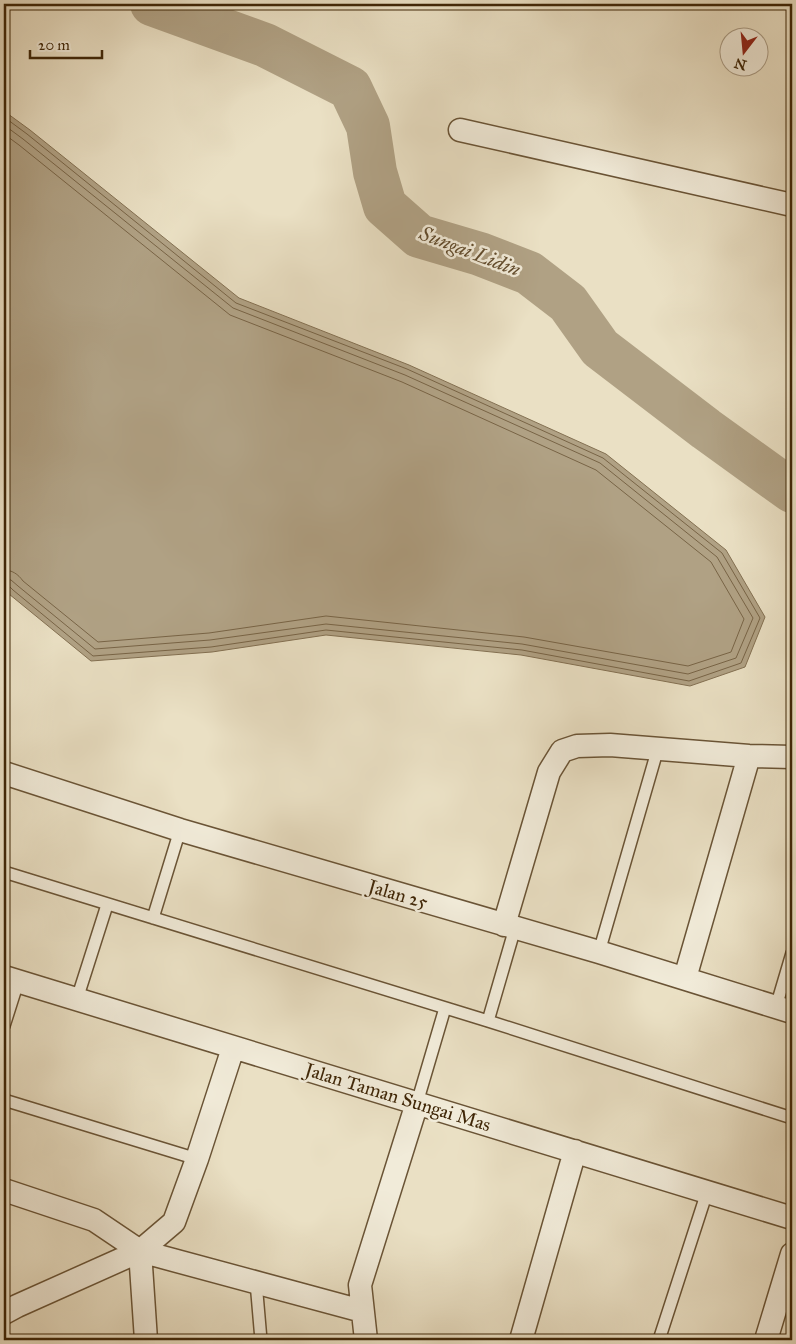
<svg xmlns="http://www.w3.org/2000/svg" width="796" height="1344" viewBox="0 0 796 1344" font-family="'IM FELL Great Primer',serif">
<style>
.water{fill:#b0a184;stroke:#837052}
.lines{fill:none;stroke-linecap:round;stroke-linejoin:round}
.shore{stroke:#786446;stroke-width:1}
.river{stroke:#b0a184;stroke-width:44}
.lane-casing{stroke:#6a5436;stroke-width:14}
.street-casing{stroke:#6a5436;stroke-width:25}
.lane{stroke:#f1ebd9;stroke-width:11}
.street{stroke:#f1ebd9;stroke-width:22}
.labels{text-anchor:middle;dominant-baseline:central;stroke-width:5;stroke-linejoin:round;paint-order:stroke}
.street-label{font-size:19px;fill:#3f2607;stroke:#f1ebd9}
.water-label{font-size:20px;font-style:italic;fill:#614b2c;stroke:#f1ebd9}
</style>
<rect width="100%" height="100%" fill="#eae0c4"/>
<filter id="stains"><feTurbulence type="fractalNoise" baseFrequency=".004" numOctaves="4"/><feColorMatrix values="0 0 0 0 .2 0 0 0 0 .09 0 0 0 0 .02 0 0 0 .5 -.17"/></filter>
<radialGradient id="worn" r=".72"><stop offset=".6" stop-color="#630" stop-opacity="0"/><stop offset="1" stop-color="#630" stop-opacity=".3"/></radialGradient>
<path class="water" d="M4,111l26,19 209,168 170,67 197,89 120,96 39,67 -20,50 -55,19 -169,-31 -195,-20 -114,17 -121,9 -82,-67 -5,-7z"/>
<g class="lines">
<path class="shore" d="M4,117l23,17 209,169 171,66 196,89 119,95 38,65 -19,45 -52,18 -167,-31 -196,-20 -115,17 -118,9 -80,-66 -5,-5 -4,-1
M4,125l19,14 210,169 172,67 195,88 117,94 36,61 -17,40 -48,16 -166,-30 -196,-20 -116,16 -115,9 -77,-63 -7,-6 -7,-2
M4,134l15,11 211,170 172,67 194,88 115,92 33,57 -13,33 -43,14 -164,-29 -198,-21 -117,17 -111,9 -75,-61c-5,-7 -11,-11 -19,-11"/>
<path class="river" d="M152,4l113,41 85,43 18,38 7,46 10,34 34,30 61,18 49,19 39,30 32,45 106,81 86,62"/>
<defs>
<path id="lane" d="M4,872l484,149 304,97
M153,918l27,-88
M599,952l59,-204
M77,999l30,-94
M776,1007l16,-54
M488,1021l27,-93
M4,1026l14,-44
M4,1100l193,59
M417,1103l28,-95
M256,1282l5,58
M659,1340l48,-148"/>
<path id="street" d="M460,130l332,75
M4,773l176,57 419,122 193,60
M504,925l45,-153 13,-21 15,-5 33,-1 139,11 43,1
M4,977c263,80 526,160 788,241
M685,978l64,-222
M4,1190l90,30 46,31
M140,1251l34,-29 23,-63 36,-111
M140,1251l6,89
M4,1313l13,-7 123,-55 222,60
M366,1340l-6,-55 57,-182
M521,1340l54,-189
M766,1340l26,-86"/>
</defs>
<use href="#lane" class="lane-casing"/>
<use href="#street" class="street-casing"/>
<use href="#lane" class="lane"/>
<use href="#street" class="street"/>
</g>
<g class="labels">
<g class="street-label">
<text transform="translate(398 894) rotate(16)">Jalan 25</text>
<text transform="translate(398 1097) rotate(17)">Jalan Taman Sungai Mas</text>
</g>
<g class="water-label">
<text transform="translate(470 251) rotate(21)">Sungai Lidin</text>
</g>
</g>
<rect width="796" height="1344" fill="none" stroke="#eae0c4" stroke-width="20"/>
<rect x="5" y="5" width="786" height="1334" fill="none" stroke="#3f2607" stroke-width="2.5"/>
<rect x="10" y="10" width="776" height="1324" fill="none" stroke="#3f2607"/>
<g transform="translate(744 52) rotate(196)"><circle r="24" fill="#f1ebd9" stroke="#aa9c85"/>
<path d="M0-4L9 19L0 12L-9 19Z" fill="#8f2418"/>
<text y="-8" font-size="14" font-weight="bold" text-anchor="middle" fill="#3f2607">N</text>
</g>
<path d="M30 50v8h72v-8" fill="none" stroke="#3f2607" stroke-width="2.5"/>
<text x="38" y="50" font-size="15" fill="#3f2607" stroke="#f1ebd9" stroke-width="4" paint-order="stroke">20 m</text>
<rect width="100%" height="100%" filter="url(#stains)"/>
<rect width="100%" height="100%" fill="url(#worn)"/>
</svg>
